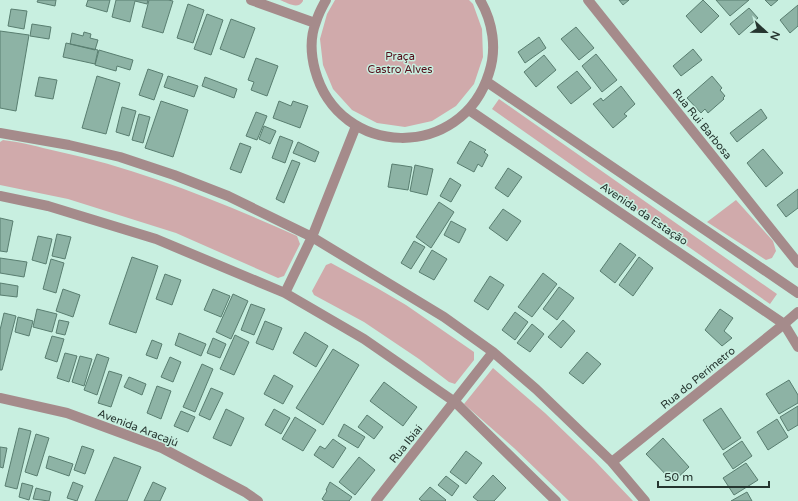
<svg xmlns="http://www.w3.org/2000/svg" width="798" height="501" viewBox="0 0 798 501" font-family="'Varela Round',sans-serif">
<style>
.green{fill:#d0aaab}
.building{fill:#8db3a5;stroke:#597e70}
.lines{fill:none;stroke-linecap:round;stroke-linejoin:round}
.minor{stroke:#a58b8b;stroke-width:10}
.labels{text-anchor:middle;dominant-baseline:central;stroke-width:3;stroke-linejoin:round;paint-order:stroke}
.park-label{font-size:11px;fill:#540d19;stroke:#c8efe0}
.street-label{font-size:11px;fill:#25352f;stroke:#c8efe0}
</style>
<rect width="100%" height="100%" fill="#c8efe0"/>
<path class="green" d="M280,0h23v1c-5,9 -15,2 -23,-1z
M335,0h134l4,4 9,25 1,28 -9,27 -18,22 -24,15 -27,6 -28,-4 -25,-13 -19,-21 -10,-24 -3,-26 7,-25z
M499,99l278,195 -7,10 -278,-195z
M3,140c18,2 36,7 53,11 84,18 163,50 241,85l3,8 -16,32 -6,2 -102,-45 -108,-34 -68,-14v-43z
M736,200l37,41 3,10 -4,7 -6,2 -59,-38z
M331,263l46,25 29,17 68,47v8l-19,24 -6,-2 -30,-23 -55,-37 -50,-27 -2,-4 14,-26z
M493,368l52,45 49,47 39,41h-64l-55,-53 -50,-44z"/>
<path class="building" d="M38,0h18l-1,6 -18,-4z
M88,0h22l-3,12 -21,-6z
M116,0h32l-1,4 -12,-3 -5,21 -18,-5z
M149,0h19l5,1 -10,32 -21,-6z
M619,0h10l-6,5z
M703,0l16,16 -18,17 -15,-17z
M716,0h33l-19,16z
M765,0h13l-7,6z
M188,4l16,6 -11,33 -16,-5z
M798,5v21l-8,7 -10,-13z
M749,8l9,10 -19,17 -9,-11z
M11,9l16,2 -3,18 -16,-3z
M207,14l16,6 -12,35 -17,-6z
M231,19l24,9 -11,30 -24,-9z
M32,24l19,3 -2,12 -19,-3z
M576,27l18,21 -15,12 -18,-21z
M0,31l29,4 -13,76 -16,-3z
M84,32l7,2 -1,4 8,2 -3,10 -25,-6 2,-11 11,3z
M539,37l7,11 -21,15 -7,-11z
M66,43l32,7 -3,14 -32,-7z
M693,49l9,11 -21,16 -8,-10z
M99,50l34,10 -3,10 -13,-4 -1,5 -21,-6z
M596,54l21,26 -15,12 -20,-26z
M544,55l12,15 -20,17 -12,-15z
M256,58l22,8 -11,30 -16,-6 3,-8 -6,-2z
M148,69l15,5 -9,26 -15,-5z
M577,71l14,17 -20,16 -14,-17z
M97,76l23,7 -14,51 -24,-6z
M168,76l30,10 -4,11 -30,-10z
M712,76l10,12 -2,2 5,6 -2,2 1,1 -16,14 -3,-4 -4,4 -14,-15z
M39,77l18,3 -4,19 -18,-3z
M205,77l32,12 -3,9 -32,-12z
M621,86l14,18 -11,10 3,2 -14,12 -20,-24 8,-6 2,3z
M161,101l27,9 -15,47 -28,-9z
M279,101l12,5 2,-5 15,5 -8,22 -27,-10z
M122,107l14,4 -7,25 -13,-4z
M761,109l6,9 -30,24 -7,-9z
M256,112l11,4 -10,24 -11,-4z
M139,114l11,3 -7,26 -11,-3z
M264,126l12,5 -6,13 -11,-5z
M280,136l13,5 -8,22 -13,-5z
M470,141l16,9 -2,2 4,3 -6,12 -4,-3 -4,8 -17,-9z
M298,142l21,10 -4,10 -22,-9z
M240,143l11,4 -10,26 -11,-4z
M763,149l20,24 -17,14 -19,-24z
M292,160l8,3 -16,40 -8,-4z
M392,164l20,3 -4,23 -20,-3z
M415,165l18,4 -6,26 -17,-4z
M508,168l14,9 -14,20 -13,-9z
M450,178l11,7 -10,17 -11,-6z
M798,189v19l-12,9 -9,-12z
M439,202l15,10 -23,36 -15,-11z
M503,209l18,12 -14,20 -18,-13z
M0,218l13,3 -6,31 -7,-1z
M451,221l15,8 -7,14 -15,-8z
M57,234l14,3 -6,22 -13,-3z
M38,236l14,3 -6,25 -14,-4z
M414,241l11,6 -14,22 -10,-6z
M620,243l16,12 -21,28 -15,-12z
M432,250l15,9 -13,21 -15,-8z
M132,257l26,9 -22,67 -27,-9z
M639,257l14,11 -20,28 -14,-11z
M0,258l27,4 -3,15 -24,-4z
M51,259l13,4 -8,30 -13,-4z
M543,273l14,11 -25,33 -14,-10z
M165,274l16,6 -9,25 -16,-6z
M490,276l14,9 -16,25 -14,-9z
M0,283l18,3 -1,11 -17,-2z
M559,287l15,11 -17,22 -14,-11z
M63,289l17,6 -7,22 -17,-6z
M213,289l17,7 -9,21 -17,-7z
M233,294l15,7 -17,38 -15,-7z
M251,304l14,5 -11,26 -13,-5z
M37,309l20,5 -5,18 -19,-5z
M720,309l13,9 -9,13 8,7 -10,8 -17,-16z
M515,312l13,10 -13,18 -13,-10z
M4,313l12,3 -14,54h-2v-40z
M18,317l15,4 -4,15 -14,-4z
M59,320l10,2 -4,13 -9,-2z
M563,320l12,11 -14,17 -13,-11z
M265,321l17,7 -9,22 -17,-7z
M532,324l12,10 -14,18 -13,-9z
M305,332l23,14 -12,21 -23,-14z
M179,333l27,11 -5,12 -26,-11z
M235,335l14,7 -15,33 -14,-6z
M52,336l12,3 -7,23 -12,-4z
M213,338l13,6 -6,14 -13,-5z
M152,340l10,4 -5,15 -11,-4z
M333,349l26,16 -36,60 -27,-17z
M587,352l14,12 -18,20 -14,-11z
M65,353l12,3 -8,26 -12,-4z
M97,354l12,4 -12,37 -13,-5z
M80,356l12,3 -8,27 -12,-4z
M170,357l11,5 -8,20 -12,-5z
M202,364l11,5 -18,43 -12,-5z
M109,371l13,4 -11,32 -13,-4z
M274,375l19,11 -10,18 -19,-10z
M129,377l17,7 -4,11 -18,-8z
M789,380l9,15v8l-19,11 -13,-20z
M384,382l33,25 -14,19 -33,-25z
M157,386l14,5 -10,28 -14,-6z
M211,388l12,5 -13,27 -11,-5z
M798,406v19l-10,6 -8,-14z
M721,408l20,30 -18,12 -20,-30z
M226,409l18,9 -13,28 -18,-8z
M274,409l16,9 -9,16 -16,-9z
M181,411l14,6 -7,15 -14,-6z
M367,415l16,12 -9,12 -16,-12z
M295,417l21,13 -13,21 -21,-12z
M777,419l11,18 -20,13 -11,-18z
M344,424l21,13 -7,11 -20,-12z
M19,428l12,3 -14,58 -12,-3z
M36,434l13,4 -12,38 -12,-4z
M663,438l26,29 -16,15 -27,-28z
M333,439l13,9 -13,20 -19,-13 6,-9 5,3z
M742,441l10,15 -19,13 -10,-15z
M82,446l12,4 -9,24 -11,-4z
M0,447l7,1 -4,20 -3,-1z
M466,451l16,12 -16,21 -16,-12z
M49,456l24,8 -4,12 -23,-8z
M114,457l27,10 -14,34h-32z
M359,457l16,13 -20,25 -16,-13z
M746,463l12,17 -24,15 -11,-17z
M493,475l13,13 -12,13h-16l-5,-4z
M446,476l13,10 -7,10 -14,-11z
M73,482l10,4 -6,15 -10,-3z
M153,482l13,6 -6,13h-16z
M330,482l22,15 -3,4h-24l-3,-2 5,-8 -1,-1z
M22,483l11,3 -4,14 -10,-3z
M430,487l16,13 -1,1h-23l-3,-2z
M36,488l15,4 -2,9 -16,-2z
M747,492l5,9h-21z"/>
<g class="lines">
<path class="minor" d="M251,0l64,23
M326,0c-4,7 -8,15 -10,22 -6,15 -5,33 -1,48 24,89 147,91 174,3 8,-24 4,-51 -9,-73
M588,0l210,263
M487,82l311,211
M469,110l315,214 14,23
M0,133l69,12 51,12 54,18 54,21 84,41 132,80 49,35 43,37 76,73 33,39
M0,196l48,10 108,33 129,54 79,46 91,63 101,99
M285,293l27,-56 44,-111
M0,398l67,15 95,35 83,44 13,9
M612,462l172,-138 14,-12
M376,501l117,-149"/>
</g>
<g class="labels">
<g class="park-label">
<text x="400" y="56">Praça<tspan x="400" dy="13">Castro Alves</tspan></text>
</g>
<g class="street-label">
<text transform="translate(702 124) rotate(51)">Rua Rui Barbosa</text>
<text transform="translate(644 214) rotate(34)">Avenida da Estação</text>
<text transform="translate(698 378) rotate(-39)">Rua do Perímetro</text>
<text transform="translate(138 428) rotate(21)">Avenida Aracajú</text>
<text transform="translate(406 444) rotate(-51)">Rua Ibiai</text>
</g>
</g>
<g transform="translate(766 32) rotate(112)" stroke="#c8efe0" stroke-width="3" paint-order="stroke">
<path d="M0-3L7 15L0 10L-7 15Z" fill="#25352f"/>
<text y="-6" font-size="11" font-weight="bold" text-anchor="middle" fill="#25352f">N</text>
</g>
<path d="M658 481v6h111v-6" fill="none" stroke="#25352f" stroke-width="2"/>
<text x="664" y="481" font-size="12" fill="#25352f" stroke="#c8efe0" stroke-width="3" paint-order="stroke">50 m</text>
</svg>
